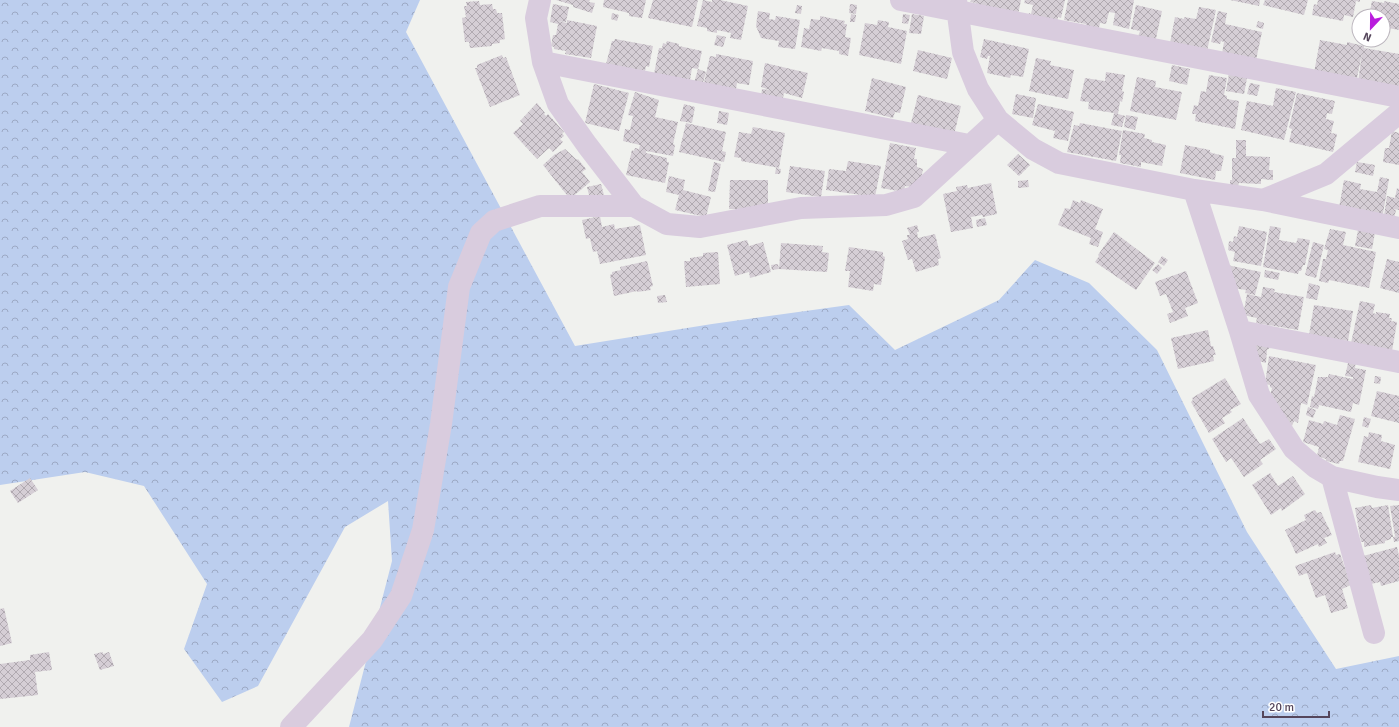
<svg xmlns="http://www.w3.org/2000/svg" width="1399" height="727" viewBox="0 0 1399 727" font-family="Signika,sans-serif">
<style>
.forest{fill:url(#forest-crowns)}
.building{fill:url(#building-cross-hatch)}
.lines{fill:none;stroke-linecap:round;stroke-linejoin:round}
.street{stroke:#d9ccde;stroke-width:22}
</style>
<defs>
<pattern id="forest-crowns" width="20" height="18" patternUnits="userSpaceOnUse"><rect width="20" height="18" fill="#bcceee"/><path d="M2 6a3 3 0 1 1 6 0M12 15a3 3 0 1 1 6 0" fill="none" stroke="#9ca9c4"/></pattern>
<pattern id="building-cross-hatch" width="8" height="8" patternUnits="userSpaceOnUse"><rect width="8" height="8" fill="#d5ced5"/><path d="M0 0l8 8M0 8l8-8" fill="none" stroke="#b0a9b0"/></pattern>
</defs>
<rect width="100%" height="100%" fill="#f0f1ee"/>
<path class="forest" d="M0,0h420l-14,32 169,314 137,-22 137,-19 46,45 104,-50 36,-40 54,23 68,67 90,182 89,137 63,-13v71h-1050l43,-166 -4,-60 -43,26 -87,159 -36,16 -38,-53 23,-65 -63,-98 -59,-14 -85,13z"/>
<path class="building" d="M556,0h34l-1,2 6,1 -3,10 -19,-6v-2z
M604,0h42l-4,18 -13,-2v-3l-26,-6z
M653,0h45l-6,27 -44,-9z
M703,0l9,2v-2h8l28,6 -7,34 -11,-2 1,-5 -14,-3v3l-10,-2v-3l-10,-2z
M971,0h50l-3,15 -43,-8 1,-4 -6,-1z
M1025,0h40l-4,18 -3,-1 -1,8 -30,-6 2,-6 2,1 2,-9 -9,-2z
M1068,0h66l-5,29 -16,-4 2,-12 -6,-1 -3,12 -6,-1 -2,10 -14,-2 2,-7 -22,-4z
M1230,0h30l-1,6z
M1265,0h43l-4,15 -41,-10z
M1318,0h42v2l-4,-1 -3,16 -9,-2 -1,6 -31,-6 2,-11 3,1z
M479,1l1,4 12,-1 1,5h3l1,4h5l3,26 -5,1v3l-8,1v2l-22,2 -1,-6h-4l-3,-24 4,-1 -2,-11h3l-1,-4z
M1372,1l12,2v-2l15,3v26l-16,-3v-11h-14z
M553,4l16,3 -3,15 -8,-1 9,2v-3l30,6 -6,32 -26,-4 1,-3 -12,-2v-2l-3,-1 2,-11h3l2,-11 -8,-2z
M850,4l7,1 -1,9 -7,-1z
M797,5l5,1 -1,8 -6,-1z
M1136,5l26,6 -7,32 -17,-6 2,-6 -9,-2z
M1199,7l17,3 -9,41 -37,-8 5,-26 9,2v-2l12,2z
M758,11l12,2 -1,6 6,1 1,-4 24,4 -5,29 -17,-2 1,-6 -18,-3 -5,-12z
M1218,11l9,2 -2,11 37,8 -6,28 -34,-6 2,-12 -3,-1 -1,3 -9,-2z
M612,13l7,2 -2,6 -6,-2z
M851,14l5,1 -1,7h-5z
M903,14l7,1 -2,9 -6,-1z
M912,14l12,2 -3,18 -12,-1z
M820,16l25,5 -1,3h3l-2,13 6,1 -3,18 -9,-2v-3l-17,-3 -1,3 -20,-4 3,-19 5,1 2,-10 9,1z
M878,20l11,2 -1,5 19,4 -6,33 -42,-9 6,-32 12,2z
M1258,21l6,2 -1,6 -7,-2z
M717,35l9,2 -3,10 -9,-2z
M615,39l38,7 -4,21 -3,-1 -1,5 -39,-7 6,-23h2z
M984,39l45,10 -6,28 -12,-2 -1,3 -23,-5 3,-17h-2l-1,3 -7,-2z
M1320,40l27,5v-3l17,4v2l35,6v32l-41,-3 4,-30 -5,25 -3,-1 -1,6 -39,-10z
M667,41l12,3v2l23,5 -4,18 -6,-1 -2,12 -36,-6 5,-26h3l1,-5 3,1z
M918,50l34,8 -5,21 -34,-8z
M716,54l37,7 -4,24 -12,-2 -1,6 -32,-6 6,-27 6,1z
M502,55l1,3 3,-1 14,38 -30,12 -15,-39h2v-3z
M1036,58l15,3 -1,4 24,5 -6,29 -39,-8z
M765,63l43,10 -6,25 -18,-5 -2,9 -21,-6 1,-7 8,1 -9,-3z
M1172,65l18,4 -3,16 -18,-4z
M698,69l8,3 -4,14 -8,-3z
M1106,72l19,3 -3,16 2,1 -2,10 -2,-1 -2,13 7,2 -3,11 -11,-2 3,-12 -26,-4 1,-7 -9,-1 5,-23 20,3z
M1229,74l18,4 -3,16 -18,-3z
M1209,75l18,3 -3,17 3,1v3l12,2 -4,28 -40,-8 1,-7h-4l2,-9 4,1 3,-15 5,1z
M1137,77l19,4 -1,6 27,5 -6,28 -46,-9z
M872,78l34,9 -6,26 -5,-1 -2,6 -28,-7z
M1250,83l10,2 -3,11 -10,-2z
M594,84l35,9 -10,38 -34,-8z
M1276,88l20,4 -12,48 -43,-10 6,-29 26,5z
M635,92l24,8 -4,17 23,5 -5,22 2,1 -2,11 -27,-5v2l21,5v4h2l-4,21 -39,-8 6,-25 2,1 1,-3 4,1 1,-4 -17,-4 2,-12 5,1 3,-14 -5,-1z
M1297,93l38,8 -3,13 -5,-1 -1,6 8,2 -3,12 6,1 -4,18 -44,-10 3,-13 -3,-1z
M1016,94l20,4 -3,20 -21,-4z
M918,95l43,11 -7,29 -43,-12z
M537,103l8,10 -1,1 2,2 2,-2 16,18 -2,1 2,3 -4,3 3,3 -10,10 -4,-4 -12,11 -24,-26 10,-9 -3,-3z
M684,104l11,3 -3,16 -12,-2z
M1038,104l36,8 -6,29 -15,-3 2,-7 -23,-6z
M719,111l10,2 -2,12 -10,-2z
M1126,115l12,2 -3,13 -11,-3z
M686,123l40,9 -4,19 4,1 -2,10 -45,-10z
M1080,123l42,8 -6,30 -49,-9 7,-27 5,1z
M753,127l32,6 -6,35 -38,-7v-3l-7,-1 5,-25 12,2z
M1123,130l22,4 -1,4 8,2v2l14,3 -4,21 -21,-4v5l-21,-4 1,-8h-2z
M1392,131l7,2v32l-16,-3 2,-14h4z
M1236,140h10v16l24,1 -1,13h4v10l-12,-1v5l-22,-1 -1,3 -8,-1v-5h2v-22h4z
M890,143l26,5 -2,11h3v8l6,2 -2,10 -3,-1 -1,6 -4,3 -8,-1 -1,6 -23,-4z
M1185,145l25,5v2l2,1 12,3 -3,15h-5l-1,9 -35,-7z
M565,149l12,11 1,-1 8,10 -4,3 8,10 -20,17 -27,-34 11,-10z
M1018,154l12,11 -11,11 -12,-11z
M848,161l33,5 -6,31 -49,-7 3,-21 17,2z
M714,162l7,2 -6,28 -7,-1z
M1357,162l18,3 -2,11 -18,-4z
M790,166l35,5 -4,26 -35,-5z
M776,168l5,1 -1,5h-5z
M669,176l16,4 -2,10 28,7 -5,20 -31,-7 4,-15 -13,-3z
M1380,177l9,2 -7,40 -43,-11 5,-28 17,4 -1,5 17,3z
M730,180h38v26l-12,3h-27z
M1028,180l1,7 -11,1v-7z
M991,183l6,31 -14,3 -1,-2 -11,2 2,11 -22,4 -8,-38 14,-3 -1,-4 11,-2 1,3z
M601,184l3,11 -14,4 -3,-12z
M1397,188l2,1v21l-6,-1 3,1 -2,8 -10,-2 3,-20 8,2z
M1073,200l7,3 1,-3 22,9 -8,20 8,3 -5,15 -9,-3 2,-6 -33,-13 7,-17 5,1z
M600,216l2,11 12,-3 1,5 25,-4 6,30 -46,9 -3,-13 -4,1 -3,-14 -4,1 -4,-19z
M985,218l2,7 -10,2 -1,-7z
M917,225l2,7h-2l1,6 17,-4 6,24 -3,1 1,6 -23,7 -4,-13 -4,1 -6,-19 6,-2 -1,-4h3l-3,-7z
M1239,226l28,6 -6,34 -28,-5 2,-9 -7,-2 1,-9 4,1 1,-6 3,1z
M1270,226l11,2 -2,12 17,3 2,-5 12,2 -5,25h-2l-2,6h-2l-1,3 -35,-7z
M1330,229l16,3 -3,13 33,7 -7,36 -40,-8 -1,3 -9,-2 4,-22h3l2,-9 -4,-1z
M1358,230l17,3 -3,16 -17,-3z
M1114,232l41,31 -19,27 -41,-28 4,-6 -1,-1z
M747,240l2,6 14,-4 8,30 -21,6 -1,-6 -14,4 -8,-31z
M1313,242l11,3 -8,33 -11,-3z
M781,243l42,3 -1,6 7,1 -2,19 -48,-3z
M849,247l34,5v4l2,1 -4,28 -7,-1 -1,7 -25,-4 2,-16h-5z
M718,252l2,32 -34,3 -2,-26h6v-3l13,-2v-3z
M1162,256l6,4 -4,6 -6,-4z
M1387,259l12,3v31l-19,-5z
M647,261l6,25 -3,1 1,3 -14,2v-1l-23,5 -4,-21 2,-1v-2l9,-2 -1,-3z
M778,264l1,5 -7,1 -1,-5z
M1158,264l4,4 -5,6 -5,-4z
M1227,265l34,7 -6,23 -10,-2 1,-3 -13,-2z
M1265,270l15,3 -2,7 -14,-3z
M1186,271l12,32 -13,5 3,8 -18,7 -3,-9 6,-2 -7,-18 -6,2 -5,-14z
M1309,283l11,3 -3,14 -11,-2z
M1263,287l12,2 -1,3 30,5 -6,33 -42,-7 1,-5 -14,-3 4,-21 14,3z
M665,295l2,7 -9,1 -1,-7z
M1360,301l15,3 -2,9 3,1v-2l14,2 -1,4h3l-1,3 6,1 -5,29 -41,-8z
M1314,305l39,6 -5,30 -39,-6z
M1208,330l3,16h2l3,9h-3l1,6 -36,8 -7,-31z
M1255,342l17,4 -5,4 -1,13 -8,-2 -5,-15z
M1269,356l47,9 -9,40 -6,-2 -3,20 -4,-2 -2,5 -22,-29 2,-9 -2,-1v-2l-5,-1z
M1349,359l7,2 -1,7 11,2 -7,35 -6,-2 -2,9 -32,-7 -1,4 -8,-2 2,-11 2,1 4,-20h10l1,-3 24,5v-2l-8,-1z
M1375,376l6,1 -1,7 -6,-1z
M1225,378l16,26 -11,6 2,2 -10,6 3,5 -16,10 -18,-31 2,-2 -1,-2z
M1377,391l22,5v27l-28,-7z
M1308,407l8,3 -3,8 -7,-3z
M1340,415l15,4 -12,42h-3l-1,3 -13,-3v-2l-9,-3 2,-9 -16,-5 6,-22 14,4 1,-3 13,4z
M1364,417l7,2 -3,9 -6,-2z
M1243,418l17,26 9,-5 7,10 -16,11 3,4 -19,13 -13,-19 -5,4 -14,-23z
M1369,432l13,3 -1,6 14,4 -5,24 -32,-7 6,-26 4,1z
M1270,473l8,13 15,-10 12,18 -23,17 -1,-3 -10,7 -19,-30z
M30,478l8,12 -20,13 -8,-12z
M1371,505l1,3 16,-3 5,32h-2v2l-6,2v2l-21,4v-5h-3l-6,-34z
M1399,505v36l-5,1 -1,-5 4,-1h-2l-5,-30z
M1315,510l2,3 4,-1 11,23 -8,3 3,5 -8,4 -1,-3 -22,10 -11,-24 21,-10 -2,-5z
M1397,547l2,9v25l-18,5 -1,-4 -9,2 -8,-28z
M1335,552l1,3 4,-1 11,31 -9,4 6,19 -17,5 -6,-18 -9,3 -9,-25 -8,3 -4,-10z
M4,608l8,35 -12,3v-37z
M49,652l3,18 -17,2 3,23 -38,4v-35l30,-4v-5z
M103,652v2l6,-2 5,14 -14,4 -6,-16z"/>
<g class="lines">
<path class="street" d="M540,0l-4,18 7,44 15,42 29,41 47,61 33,18 33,3 101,-19 85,-3 28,-8 84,-77
M901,0l498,97
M956,0l7,52 15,37 20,31 35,29 26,14 135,27 69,10 63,-26 73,-61
M543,62l426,83
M1194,190l46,141 19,64 35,54 21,18 17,10 45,10 22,3
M1263,200l136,28
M1240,331l159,31
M1332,477l42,156
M291,727l81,-87 29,-44 22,-66 18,-106 18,-137 22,-54 13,-12 46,-15h94"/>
</g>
<g transform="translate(1371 28) rotate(202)"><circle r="19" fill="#ffffff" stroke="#bbb5bd"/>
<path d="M0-3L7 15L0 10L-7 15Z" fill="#b91cdd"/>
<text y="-6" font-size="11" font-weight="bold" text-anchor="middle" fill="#55465b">N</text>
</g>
<path d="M1263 711v6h66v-6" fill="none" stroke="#55465b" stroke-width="2"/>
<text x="1269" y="711" font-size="12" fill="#55465b" stroke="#ffffff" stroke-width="3" paint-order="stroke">20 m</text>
</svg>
